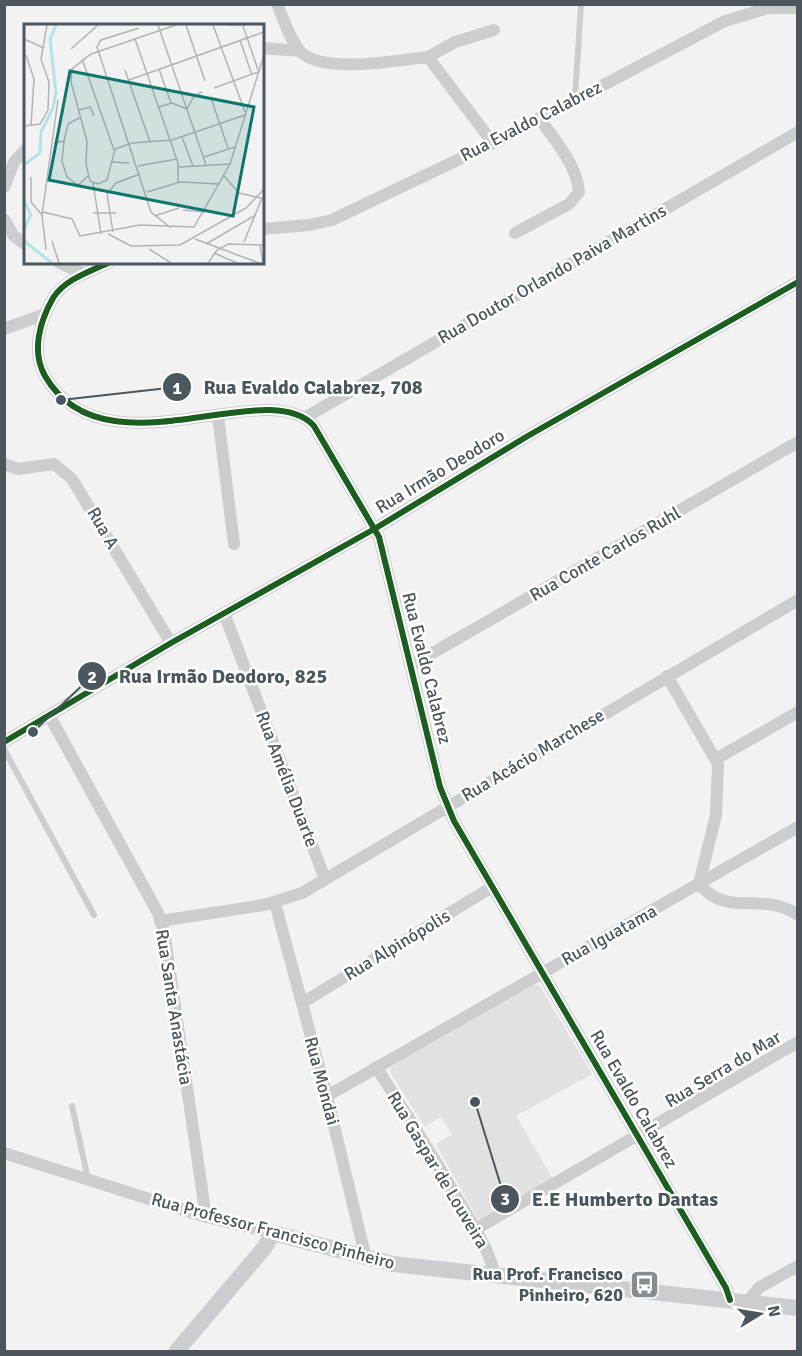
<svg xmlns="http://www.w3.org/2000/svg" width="802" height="1356" viewBox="0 0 802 1356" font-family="Signika,sans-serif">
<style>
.education{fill:#e1e1e2}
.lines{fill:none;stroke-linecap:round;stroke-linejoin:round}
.lane{stroke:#cbcdce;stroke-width:6}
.street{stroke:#cbcdce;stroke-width:12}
.secondary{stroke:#cbcdd0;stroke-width:16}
.cycleway-casing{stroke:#fff;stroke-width:10}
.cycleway{stroke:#1b5e20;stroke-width:6}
.labels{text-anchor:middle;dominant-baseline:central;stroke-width:5;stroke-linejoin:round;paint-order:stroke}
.street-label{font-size:18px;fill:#4b565d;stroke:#fff}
.poi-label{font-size:18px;font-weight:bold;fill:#4b565d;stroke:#fff;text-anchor:end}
.inset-river{fill:none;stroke:#b2e3e9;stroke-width:3}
.inset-road{fill:none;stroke:#b0b4b6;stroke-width:1.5}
.view{fill:#0f766e;fill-opacity:0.15;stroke:#0f766e;stroke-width:3}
.inset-edge{fill:none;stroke:#4b565d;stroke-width:3}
.leader{fill:none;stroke:#4b565d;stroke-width:2}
.callout-dot{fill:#4b565d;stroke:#fff;stroke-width:2}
.mark-label{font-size:18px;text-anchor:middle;font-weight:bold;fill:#fff}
.callout-label{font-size:20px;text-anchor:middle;font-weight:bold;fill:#4b565d;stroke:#fff;stroke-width:5;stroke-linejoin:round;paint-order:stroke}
</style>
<rect width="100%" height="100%" fill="#f3f2f2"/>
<path class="education" d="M534,985l6,1 52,88 -76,42 37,63 -72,41 -4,-2 -41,-74 16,-10 -11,-17 -16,10 -34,-53v-7z"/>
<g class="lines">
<path class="lane" d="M575,97l6,-93
M4,749l90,166
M72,1106l16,73"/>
<path class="street" d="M277,4c6,14 13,36 23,47 22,24 98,9 128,6l65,86
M262,48l38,3
M428,57l27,-15 39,-12
M4,187l10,-25 12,-13
M4,219l9,16 13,10
M262,229l47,-4 23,-5 161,-77 232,-122 43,-13h30
M515,233l54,-29 10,-12c-2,-27 -25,-53 -40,-74
M58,262l26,12
M110,262c-19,9 -45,17 -57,36 -13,23 -22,53 -8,78 59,102 221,-3 269,50l65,111 61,250 14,34 272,467 4,12
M4,329l41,-15
M218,416l16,128
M306,417l492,-285
M4,464l14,5 36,-5 18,15 99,164
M224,613l101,266
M412,665l386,-223
M667,676l51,88 -2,51 -17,69c30,35 62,6 99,31
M49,715l109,198 6,18 42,286
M4,742l167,-99 205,-115 150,-91 272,-155
M716,759l82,-47
M275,903l52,193 39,163
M160,921l104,-16 38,-12 496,-293
M302,1003l190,-116
M376,1067c28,43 55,85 80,129 15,25 31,50 39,78
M327,1096l471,-269
M4,1153l202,64 67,16
M476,1229l322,-187
M747,1302l13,-15 38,-21"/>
<path class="secondary" d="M176,1352l89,-105 8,-14 120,31 405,44"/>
<defs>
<path id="cycleway" d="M110,262c-19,9 -45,17 -57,36 -13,23 -22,53 -8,78 59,102 221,-3 269,50l65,111 61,250 14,34 272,467 4,12
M4,742l167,-99 205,-115 150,-91 272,-155"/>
</defs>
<use href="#cycleway" class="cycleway-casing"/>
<use href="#cycleway" class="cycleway"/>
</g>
<defs>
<symbol id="bus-square" viewBox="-11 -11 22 22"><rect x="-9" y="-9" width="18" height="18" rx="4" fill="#868d91" stroke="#fff"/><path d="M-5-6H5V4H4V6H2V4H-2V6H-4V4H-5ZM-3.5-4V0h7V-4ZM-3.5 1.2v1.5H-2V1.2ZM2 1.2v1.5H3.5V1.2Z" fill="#fff"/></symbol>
</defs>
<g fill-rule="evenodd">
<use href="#bus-square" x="628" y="1268" width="33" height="33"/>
</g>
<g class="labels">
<g class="street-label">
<text transform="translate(531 121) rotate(-27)">Rua Evaldo Calabrez</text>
<text transform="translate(552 274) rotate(-30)">Rua Doutor Orlando Paiva Martins</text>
<text transform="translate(440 471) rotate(-31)">Rua Irmão Deodoro</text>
<text transform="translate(103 528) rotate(60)">Rua A</text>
<text transform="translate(605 554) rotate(-30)">Rua Conte Carlos Ruhl</text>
<text transform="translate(427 668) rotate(76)">Rua Evaldo Calabrez</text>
<text transform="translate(533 755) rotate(-31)">Rua Acácio Marchese</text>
<text transform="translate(287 779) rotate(69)">Rua Amélia Duarte</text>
<text transform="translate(609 935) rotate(-29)">Rua Iguatama</text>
<text transform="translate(397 945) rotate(-31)">Rua Alpinópolis</text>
<text transform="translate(174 1007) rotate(81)">Rua Santa Anastácia</text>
<text transform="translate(723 1069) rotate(-31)">Rua Serra do Mar</text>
<text transform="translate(322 1081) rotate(75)">Rua Mondai</text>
<text transform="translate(634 1099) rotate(60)">Rua Evaldo Calabrez</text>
<text transform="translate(438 1170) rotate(59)">Rua Gaspar de Louveira</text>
<text transform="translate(273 1231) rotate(15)">Rua Professor Francisco Pinheiro</text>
</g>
<g class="poi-label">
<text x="623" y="1274">Rua Prof. Francisco<tspan x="623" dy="21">Pinheiro, 620</tspan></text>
</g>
</g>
<g transform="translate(24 24)">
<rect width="240" height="240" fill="#f3f2f2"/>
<path class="inset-river" d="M0,141l16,-12 1,-21 12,-24 3,-15 -6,-54 6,-14M0,177l7,14 -7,14M0,217l28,22"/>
<path class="inset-road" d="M134,1l48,140M152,1l-85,29 -19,15 -1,13 16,59 -1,23 4,17 8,3 9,-4 8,-31 17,-6 40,-3 73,-25M162,1l19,56M189,1l32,87M203,1h19M219,2l15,44M115,4l-38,12 -4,7 54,165 20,16M0,15l20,9M111,15l43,124v20M216,16l12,35M47,25l27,-24M2,31l8,24 -3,47M58,35l32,91M135,45l12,34M101,46l25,72M105,56l135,-48M190,64l44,-16M187,74l17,50M134,83l14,-4 15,6 7,-13 8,-4M55,86l11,-3 4,9M0,102l16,-2 8,-14 1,-28 -8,-23 6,-34M158,113l11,29M40,117l-2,20 5,16 11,8 10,-9M30,119l10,-2 4,-17 13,-7M180,133l31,-10M87,138l18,1M114,142l39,-7M155,143l51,-3M200,152l15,17 25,6M7,153v25l11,13M69,159l8,51M123,168l33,-10 40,2M159,186l22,2M19,188l29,7 8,17 60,-11 54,2 36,-63 34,-109M69,189h23M18,191l16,-115M18,191l4,35M130,192l25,-8M89,208l-6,-38 9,-11 24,-9M84,210l23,12 49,-1 66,-37 18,-19M171,215l64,24M28,217l7,22M220,218l18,-44M182,220l50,-29M236,221l3,18M125,225l22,14M190,229l23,10M184,239l9,-13 11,-6 36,1"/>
<path class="view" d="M46,47l184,36 -21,109 -184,-36z"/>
<rect width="240" height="240" class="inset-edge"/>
</g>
<path class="leader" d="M61 400L177 387M33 732L92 676M475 1102L505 1199"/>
<g class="callout-dot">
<circle cx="61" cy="400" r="6"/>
<circle cx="33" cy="732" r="6"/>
<circle cx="475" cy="1102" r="6"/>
<circle cx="177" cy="387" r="15"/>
<circle cx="92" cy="676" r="15"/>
<circle cx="505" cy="1199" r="15"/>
</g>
<g class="mark-label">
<text x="177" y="394">1</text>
<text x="92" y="683">2</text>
<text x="505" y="1205">3</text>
</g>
<g class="callout-label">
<text x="313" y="394">Rua Evaldo Calabrez, 708</text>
<text x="223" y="683">Rua Irmão Deodoro, 825</text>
<text x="625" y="1206">E.E Humberto Dantas</text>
</g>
<rect width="802" height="1356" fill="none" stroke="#4b565d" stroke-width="12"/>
<g transform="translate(760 1314) rotate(79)" stroke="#ffffff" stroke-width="4.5" paint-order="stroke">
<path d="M0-4.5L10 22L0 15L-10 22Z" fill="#4b565d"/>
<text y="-9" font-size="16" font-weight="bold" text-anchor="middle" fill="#4b565d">N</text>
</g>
</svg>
